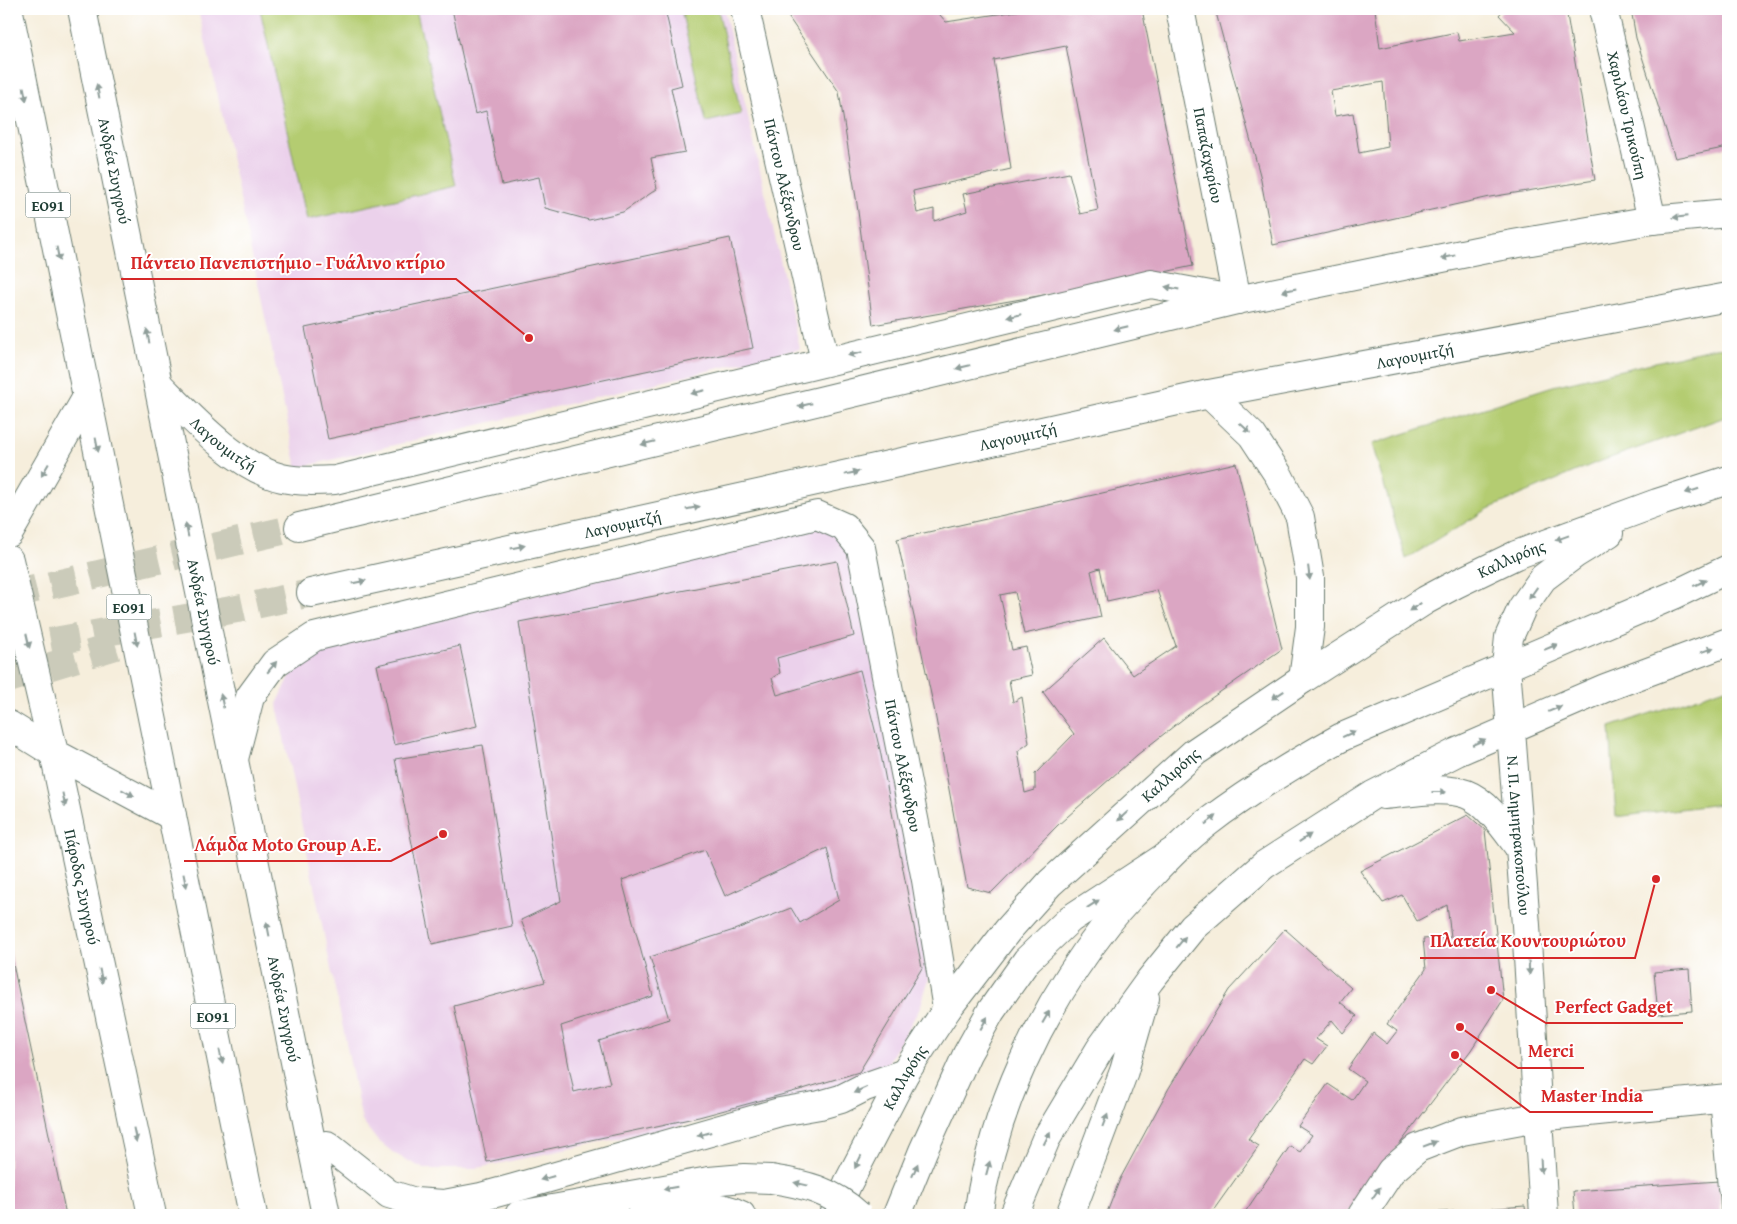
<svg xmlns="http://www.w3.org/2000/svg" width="1737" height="1224" viewBox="0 0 1737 1224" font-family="'Gentium Book Plus',serif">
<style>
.built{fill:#ebd1eb}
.green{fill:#b4cc71;stroke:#6a8452}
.building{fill:#dba6c3;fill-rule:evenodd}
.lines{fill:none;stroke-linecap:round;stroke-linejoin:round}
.primary-tunnel{stroke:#cbcbba;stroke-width:28;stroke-dasharray:28 14;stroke-linecap:butt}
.lane-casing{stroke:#6a7b6f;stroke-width:22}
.street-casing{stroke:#6a7b6f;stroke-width:30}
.secondary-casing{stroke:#6a7b6f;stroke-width:30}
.primary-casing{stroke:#6a7b6f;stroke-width:30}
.highway-casing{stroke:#6a7b6f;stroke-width:30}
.lane{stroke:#fff;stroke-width:20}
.street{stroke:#fff;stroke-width:28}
.secondary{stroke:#fff;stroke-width:28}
.primary{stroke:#fff;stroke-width:28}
.highway{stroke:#fff;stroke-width:28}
.highway-bridge-casing{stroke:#6a7b6f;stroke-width:30;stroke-linecap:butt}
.highway-bridge{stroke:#fff;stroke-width:28}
.oneway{fill:#8f9e9a}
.labels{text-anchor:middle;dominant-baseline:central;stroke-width:4;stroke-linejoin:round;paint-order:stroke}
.shield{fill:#fff;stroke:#627771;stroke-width:1}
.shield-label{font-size:15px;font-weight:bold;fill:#1f3d34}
.street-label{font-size:16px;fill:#1f3d34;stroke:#fff}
.leader{fill:none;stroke:#d62828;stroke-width:2}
.callout-dot{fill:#d62828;stroke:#fff;stroke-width:2}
.callout-label{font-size:18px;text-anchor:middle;font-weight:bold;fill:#d62828;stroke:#fff;stroke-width:4;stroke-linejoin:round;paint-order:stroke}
</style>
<rect width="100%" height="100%" fill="#fff"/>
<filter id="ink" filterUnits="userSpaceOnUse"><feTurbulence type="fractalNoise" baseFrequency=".02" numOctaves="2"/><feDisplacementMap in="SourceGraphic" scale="10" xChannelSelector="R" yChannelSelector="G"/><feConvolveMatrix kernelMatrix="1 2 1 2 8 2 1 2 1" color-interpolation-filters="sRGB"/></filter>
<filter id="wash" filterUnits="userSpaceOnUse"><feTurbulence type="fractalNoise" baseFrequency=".0096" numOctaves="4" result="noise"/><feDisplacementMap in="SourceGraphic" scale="20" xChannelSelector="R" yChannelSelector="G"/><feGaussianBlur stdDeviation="1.12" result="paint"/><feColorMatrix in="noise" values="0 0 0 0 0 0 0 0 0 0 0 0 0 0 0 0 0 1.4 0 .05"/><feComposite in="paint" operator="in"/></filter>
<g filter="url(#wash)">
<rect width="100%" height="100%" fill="#f6eedc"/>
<path class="built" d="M198,9h526l76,340 -503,119 -75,-354z
M827,522l21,23 88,410 -16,53 -35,60 -47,24 -365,77h-49l-29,-15 -19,-15 -14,-18 -85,-417 17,-36 16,-17z"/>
<path class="green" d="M260,9h156l40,177 -149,34z
M681,9h37l23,105 -35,8z
M1728,347v69l-135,48 -105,45 -82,50 -34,-115 181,-58 162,-38z
M1728,687v116l-112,14 -6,-90z"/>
<g id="blocks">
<path class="building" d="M452,9h213l17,76 -11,3 14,64 -34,6 6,31 -34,23 -34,8 -44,-12 -6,-31 -37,8 -16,-74 -11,3z
M786,9h149l11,13 84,-13h112l51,257 -81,17 -239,42 -16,-121 -18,-112 -52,-77zM1066,46l32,164 -18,4 -11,-41 -106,21 4,17 -33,10v-12l-17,4 -4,-22 98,-22 -17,-109z
M1215,9h160l5,39 77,-16 2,9 56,-9 -16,-17 5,-6h26l10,4 12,-4h14l29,171 -105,17 -217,48 -13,-70zM1383,82l5,65 -29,6 -6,-40 -18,3 -4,-25z
M1631,9h97v138l-53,11 -39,-120z
M730,238l23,110 -425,91 -23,-111z
M1236,463l46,186 -85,59 -60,47 -79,70 -67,68 -24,-6 -33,-179 -37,-169zM1100,568l7,33 50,-11 19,56 -43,29 -29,-37 -61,54 31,42 -39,40v16l-10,3 -7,-42 11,-8 -7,-46 -9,5 -4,-22 23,-5 -6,-28 -14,3 -12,-55 15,-3 9,42 77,-17 -10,-46z
M837,561l17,75 -77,22 3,15 -8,5 5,17 83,-25 20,80 42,218 -63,104 -56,17 -104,28 -212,45 -33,-156 91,-24 -24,-62 40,-19 -42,-279zM827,848l12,52 -39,23 -9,-15 -57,22 -84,27 19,62 -70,22 11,42 -36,9 -13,-66 92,-30 -31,-116 83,-30 20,46z
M460,646l17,80 -83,19 -17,-80z
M483,745l29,181 -80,18 -37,-185z
M1468,815l17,15 18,170 -32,50 -125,165h-103l47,-69 10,6 12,-17 -14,-9 30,-42 24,16 13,-19 -17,-12 25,-36 14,11 10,-13 -10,-7 39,-55 -3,-30 28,-2 -4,-32 -30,16 -15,-26 -19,8 -23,-32z
M1285,929l66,59 -11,14 17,14 -14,17 -11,-13 -16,19 11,7 -14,18 -8,-5 -57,80 11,7 -49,69h-104l14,-36 49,-91 60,-98z
M9,950h1l56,265h-57z
M1689,969l3,42 -34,3 -4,-42z
M1719,1181l2,34h-146l-2,-24z
M1525,1206l1,9h-112v-1z"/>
</g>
</g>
<g filter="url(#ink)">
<use href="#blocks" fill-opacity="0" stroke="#6a7b6f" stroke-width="1"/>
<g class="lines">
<path class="primary-tunnel" d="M9,595l290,-68
M9,649l228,-40 74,-16
M9,679l113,-35"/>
<defs>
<path id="lane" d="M1720,1098l8,90"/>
<g id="street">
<path id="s1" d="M745,9l80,352"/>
<path id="s2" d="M1180,9l57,291"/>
<path id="s3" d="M1603,9l49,211"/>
<path id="s4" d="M234,759l16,-62 25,-34 39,-26 503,-122 27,12 17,21 65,332 21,129"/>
<path d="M1362,1215l29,-44 27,-23 44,-17 76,-14"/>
</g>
<g id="secondary">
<path id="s5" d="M158,384c32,32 78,83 124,94 17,4 36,3 53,2l816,-196 86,16"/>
<path id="s6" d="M9,560l45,193 98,462"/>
<path id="s7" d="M1506,666l20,259 18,290"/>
<path d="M9,725l45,28"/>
<path d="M1538,1117l190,-19"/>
</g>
<g id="primary">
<path d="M1209,394l43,41 27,41 21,41 10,60v50l-7,52"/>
<path d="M299,527l938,-227 259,-53 156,-27 76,-7"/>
<path id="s8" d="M311,593l898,-199 519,-97"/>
<path d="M1506,666l3,-29 13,-29 21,-30 32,-24 34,-21"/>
<path d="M1384,795c25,-2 59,-9 82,-1 22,8 41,38 55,56"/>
<path d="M641,1215c33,-6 68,-16 100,0"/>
<path id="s9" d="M834,1215l14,-32 57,-110 42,-64 61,-79 42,-47 145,-131 108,-73 123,-79 30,-16 60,-29 141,-52 71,-23"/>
<path d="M978,1215c15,-106 63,-207 129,-291 10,-14 23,-26 35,-39 21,-22 41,-44 66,-63 42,-32 87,-59 134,-85l332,-142 54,-26"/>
<path d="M1014,1215l32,-76 54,-90 50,-69 43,-53 71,-62 109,-70 84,-43 148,-64 123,-46"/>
<path d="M1070,1215l54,-144 21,-73"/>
</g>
<g id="highway">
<path id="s10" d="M82,9l244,1206"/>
<path d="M9,12l244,1203"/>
<path d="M9,533l78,-136"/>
<path d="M54,753l118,63"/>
<path d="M327,1145l62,49 26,8 29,2 37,-7 33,-9 266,-76 40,-7 21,-6 24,-12 40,-14"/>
<path d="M519,1215l190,-34 35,-3 27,1"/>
<path d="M897,1215l26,-64 44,-97 24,-43 36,-51 43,-41 104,-68"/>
</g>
</defs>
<use href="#lane" class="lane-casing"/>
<use href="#street" class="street-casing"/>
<use href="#secondary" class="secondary-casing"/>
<use href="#primary" class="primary-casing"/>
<use href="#highway" class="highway-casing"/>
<use href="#lane" class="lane"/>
<use href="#street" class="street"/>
<use href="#secondary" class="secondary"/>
<use href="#primary" class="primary"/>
<use href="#highway" class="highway"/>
<defs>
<path id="highway-bridge" d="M771,1179c34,5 61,12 87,36"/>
</defs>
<use href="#highway-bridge" class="highway-bridge-casing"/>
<use href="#highway-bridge" class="highway-bridge"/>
</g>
<defs><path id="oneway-solid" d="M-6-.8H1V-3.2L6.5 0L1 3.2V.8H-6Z" transform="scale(1.25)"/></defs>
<g class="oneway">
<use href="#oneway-solid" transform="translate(98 91) rotate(-101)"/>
<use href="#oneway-solid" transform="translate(25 94) rotate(79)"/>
<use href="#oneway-solid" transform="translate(1680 217) rotate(174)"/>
<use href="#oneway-solid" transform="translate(58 254) rotate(79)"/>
<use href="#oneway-solid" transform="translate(1448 257) rotate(168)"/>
<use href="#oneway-solid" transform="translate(1172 288) rotate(-169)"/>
<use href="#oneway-solid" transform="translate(1289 290) rotate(168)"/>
<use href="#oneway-solid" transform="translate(1014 316) rotate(167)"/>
<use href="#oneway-solid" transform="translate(1121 328) rotate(166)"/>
<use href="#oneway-solid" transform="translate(148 336) rotate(-101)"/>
<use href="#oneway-solid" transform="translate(855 354) rotate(167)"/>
<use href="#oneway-solid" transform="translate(963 367) rotate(166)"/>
<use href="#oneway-solid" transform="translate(698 392) rotate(166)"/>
<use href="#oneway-solid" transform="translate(805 405) rotate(166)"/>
<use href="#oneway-solid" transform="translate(1245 428) rotate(43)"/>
<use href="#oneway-solid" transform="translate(648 443) rotate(166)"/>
<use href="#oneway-solid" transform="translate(97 445) rotate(79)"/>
<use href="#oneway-solid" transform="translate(45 470) rotate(120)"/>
<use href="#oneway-solid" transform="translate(852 473) rotate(-12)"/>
<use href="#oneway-solid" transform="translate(1692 491) rotate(162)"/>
<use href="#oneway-solid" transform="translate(693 508) rotate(-12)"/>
<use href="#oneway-solid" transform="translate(187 530) rotate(-101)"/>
<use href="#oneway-solid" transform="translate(1562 538) rotate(160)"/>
<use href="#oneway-solid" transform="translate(518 547) rotate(-12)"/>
<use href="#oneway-solid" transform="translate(1309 573) rotate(83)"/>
<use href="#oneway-solid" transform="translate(359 582) rotate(-12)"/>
<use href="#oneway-solid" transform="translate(1700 583) rotate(-25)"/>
<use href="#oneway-solid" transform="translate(1533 593) rotate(125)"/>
<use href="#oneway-solid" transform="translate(1415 607) rotate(147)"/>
<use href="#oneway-solid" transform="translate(136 639) rotate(79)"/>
<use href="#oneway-solid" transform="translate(28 641) rotate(77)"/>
<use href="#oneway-solid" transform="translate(1551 647) rotate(-23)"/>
<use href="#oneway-solid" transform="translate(1707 650) rotate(-20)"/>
<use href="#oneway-solid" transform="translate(272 667) rotate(-50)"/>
<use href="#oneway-solid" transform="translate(1278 695) rotate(147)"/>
<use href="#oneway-solid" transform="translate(222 701) rotate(-102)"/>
<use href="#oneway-solid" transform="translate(1555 709) rotate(-23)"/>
<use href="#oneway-solid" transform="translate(1349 734) rotate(-24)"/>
<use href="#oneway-solid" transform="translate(1479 742) rotate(-24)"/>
<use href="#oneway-solid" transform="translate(1439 792)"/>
<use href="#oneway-solid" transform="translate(128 793) rotate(28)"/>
<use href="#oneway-solid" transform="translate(64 800) rotate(78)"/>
<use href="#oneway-solid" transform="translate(1123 816) rotate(137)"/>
<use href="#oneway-solid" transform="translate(1211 820) rotate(-36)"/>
<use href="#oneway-solid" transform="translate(1305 838) rotate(-33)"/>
<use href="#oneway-solid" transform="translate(185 881) rotate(78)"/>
<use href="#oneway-solid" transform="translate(1093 904) rotate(-33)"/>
<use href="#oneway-solid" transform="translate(268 929) rotate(-101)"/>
<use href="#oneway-solid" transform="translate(1181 942) rotate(-51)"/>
<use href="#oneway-solid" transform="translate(1529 968) rotate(86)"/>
<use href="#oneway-solid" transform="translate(101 976) rotate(78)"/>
<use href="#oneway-solid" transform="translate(1046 1017) rotate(-60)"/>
<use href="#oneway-solid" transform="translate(984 1023) rotate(-61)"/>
<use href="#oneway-solid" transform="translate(221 1057) rotate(78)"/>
<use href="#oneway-solid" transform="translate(860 1090) rotate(155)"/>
<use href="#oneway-solid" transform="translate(1105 1120) rotate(-69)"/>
<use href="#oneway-solid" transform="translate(704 1134) rotate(164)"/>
<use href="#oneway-solid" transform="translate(135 1135) rotate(78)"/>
<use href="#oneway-solid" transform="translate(1047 1138) rotate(-63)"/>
<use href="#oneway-solid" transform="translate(1430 1144) rotate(-21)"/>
<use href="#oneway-solid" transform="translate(858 1162) rotate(117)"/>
<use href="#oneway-solid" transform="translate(1541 1166) rotate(87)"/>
<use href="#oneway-solid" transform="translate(988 1168) rotate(-75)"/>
<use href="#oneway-solid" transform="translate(915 1170) rotate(-67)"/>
<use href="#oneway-solid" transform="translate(547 1178) rotate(164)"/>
<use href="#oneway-solid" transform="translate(801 1184) rotate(-167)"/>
<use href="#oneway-solid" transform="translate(670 1188) rotate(170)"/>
<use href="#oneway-solid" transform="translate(1376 1193) rotate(-56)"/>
</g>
</g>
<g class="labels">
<g class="shield">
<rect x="25.5" y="192.5" width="45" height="25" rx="4"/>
<rect x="106.5" y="594.5" width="45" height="25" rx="4"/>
<rect x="190.5" y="1003.5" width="45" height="25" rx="4"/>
</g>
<g class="shield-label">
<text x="48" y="205">ΕΟ91</text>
<text x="129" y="607">ΕΟ91</text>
<text x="213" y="1016">ΕΟ91</text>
</g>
<g class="street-label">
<text stroke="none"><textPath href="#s3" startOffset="109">Χαριλάου Τρικούπη</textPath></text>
<text stroke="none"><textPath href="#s2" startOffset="149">Παπαζαχαρίου</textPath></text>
<text stroke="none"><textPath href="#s10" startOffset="165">Ανδρέα Συγγρού</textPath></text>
<text stroke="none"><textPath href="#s1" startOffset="180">Πάντου Αλέξανδρου</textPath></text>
<text stroke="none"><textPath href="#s8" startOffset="1129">Λαγουμιτζή</textPath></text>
<text stroke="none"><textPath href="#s8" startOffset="724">Λαγουμιτζή</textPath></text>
<text stroke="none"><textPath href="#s5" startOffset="89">Λαγουμιτζή</textPath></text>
<text stroke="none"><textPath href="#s8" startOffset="319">Λαγουμιτζή</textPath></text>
<text stroke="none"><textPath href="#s9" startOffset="965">Καλλιρόης</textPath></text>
<text stroke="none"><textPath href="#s10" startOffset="615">Ανδρέα Συγγρού</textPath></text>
<text stroke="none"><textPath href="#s4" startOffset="949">Πάντου Αλέξανδρου</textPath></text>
<text stroke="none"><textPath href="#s9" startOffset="560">Καλλιρόης</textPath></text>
<text stroke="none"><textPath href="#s7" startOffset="170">Ν. Π. Δημητρακοπούλου</textPath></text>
<text stroke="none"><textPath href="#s6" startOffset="335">Πάροδος Συγγρού</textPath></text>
<text stroke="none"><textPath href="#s10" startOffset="1020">Ανδρέα Συγγρού</textPath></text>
<text stroke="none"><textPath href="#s9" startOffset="155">Καλλιρόης</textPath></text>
</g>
</g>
<path class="leader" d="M529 338L456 279H121M443 834L391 861H184M1656 879L1635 958H1420M1491 990L1546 1023H1683M1460 1027L1518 1068H1584M1455 1055L1530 1112H1653"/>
<g class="callout-dot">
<circle cx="529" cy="338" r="5"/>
<circle cx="443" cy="834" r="5"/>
<circle cx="1656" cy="879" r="5"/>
<circle cx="1491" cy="990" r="5"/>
<circle cx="1460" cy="1027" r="5"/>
<circle cx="1455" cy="1055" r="5"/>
</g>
<g class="callout-label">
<text x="288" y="269">Πάντειο Πανεπιστήμιο - Γυάλινο κτίριο</text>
<text x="288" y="851">Λάμδα Moto Group Α.Ε.</text>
<text x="1528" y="947">Πλατεία Κουντουριώτου</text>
<text x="1614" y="1013">Perfect Gadget</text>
<text x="1551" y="1057">Merci</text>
<text x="1592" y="1102">Master India</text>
</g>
<rect width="1737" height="1224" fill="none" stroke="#fff" stroke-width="30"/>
</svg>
